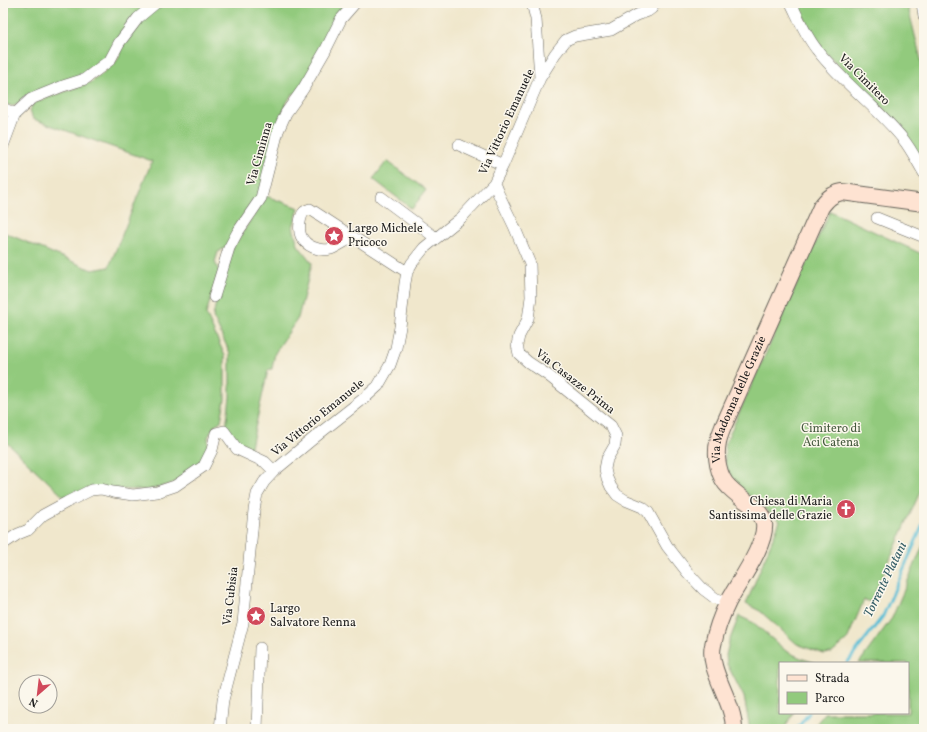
<svg xmlns="http://www.w3.org/2000/svg" width="927" height="732" viewBox="0 0 927 732" font-family="Vollkorn,serif">
<style>
.green{fill:#92ca7d;stroke:#57734c}
.lines{fill:none;stroke-linecap:round;stroke-linejoin:round}
.stream{stroke:#58bed6;stroke-width:3}
.street-casing{stroke:#66635a;stroke-width:12}
.secondary-casing{stroke:#66635a;stroke-width:18}
.street{stroke:#fff;stroke-width:11}
.secondary{stroke:#fee3d2;stroke-width:16}
.labels{text-anchor:middle;dominant-baseline:central;stroke-width:3;stroke-linejoin:round;paint-order:stroke}
.street-label{font-size:12px;fill:#1c1c1c;stroke:#fbf7ec}
.poi-label{font-size:12px;fill:#1c1c1c;stroke:#fbf7ec;text-anchor:start}
.park-label{font-size:12px;fill:#45593e;stroke:#fbf7ec}
.water-label{font-size:13px;font-style:italic;fill:#345d66;stroke:#fbf7ec}
</style>
<rect width="100%" height="100%" fill="#fbf7ec"/>
<filter id="ink" filterUnits="userSpaceOnUse"><feTurbulence type="fractalNoise" baseFrequency=".025" numOctaves="2"/><feDisplacementMap in="SourceGraphic" scale="8" xChannelSelector="R" yChannelSelector="G"/><feConvolveMatrix kernelMatrix="1 2 1 2 8 2 1 2 1" color-interpolation-filters="sRGB"/></filter>
<filter id="wash" filterUnits="userSpaceOnUse"><feTurbulence type="fractalNoise" baseFrequency=".012" numOctaves="4" result="noise"/><feDisplacementMap in="SourceGraphic" scale="16" xChannelSelector="R" yChannelSelector="G"/><feGaussianBlur stdDeviation="0.9" result="paint"/><feColorMatrix in="noise" values="0 0 0 0 0 0 0 0 0 0 0 0 0 0 0 0 0 1.4 0 .05"/><feComposite in="paint" operator="in"/></filter>
<g filter="url(#wash)">
<rect width="100%" height="100%" fill="#f0e7cc"/>
<path class="green" d="M3,3h146l-40,52 -23,20 -52,19 -12,6 -9,6 -5,-1 -5,-4z
M162,3h188l-52,90 -6,1 -6,10 -25,86 -34,56 -9,6 -3,10 4,9 -13,43 19,42v43l-4,22 -6,4 -7,12 1,14 -5,9 -30,23 -25,7 -36,-1 -47,10 -63,-60v-207l89,38 17,-3 43,-106 -119,-42 -3,-8 3,-8 59,-21 23,-19 6,-10 2,-9 17,-23z
M797,3h110l17,69v91l-21,-34 -82,-81 -8,-13z
M387,161l39,29 -14,19 -39,-30z
M266,196l33,12 -6,19 5,18 14,18 -14,55 -23,35 -3,16 -4,1 -18,81 -8,-4 -16,-19 4,-31v-44l-17,-36 3,-15 12,-37 5,-18z
M830,211l94,44v228l-53,119 -7,-2 -17,40 -15,13 -8,1 -27,-10 -37,-33 -14,-7 34,-83c-15,-13 -49,-36 -54,-55 -2,-8 -1,-16 0,-24z
M924,543v186h-112l13,-16h83v-50h-49l33,-45z
M739,616l15,7 32,28 17,8 13,4h-36v50h14l-10,16h-34l-6,-32 -17,-33 -1,-9 3,-13z"/>
<g class="lines">
<path class="stream" d="M847,663l36,-47 41,-94
M797,729l12,-16"/>
</g>
</g>
<g filter="url(#ink)">
<g class="lines">
<defs>
<path id="street" d="M532,3l4,16 4,59
M791,3c8,16 15,34 27,48 25,32 59,56 85,88 8,10 14,22 21,34
M922,3l2,13
M3,107l2,2 10,5
M459,145l44,20
M3,146l12,-32 16,-15 32,-13 22,-7 25,-19 9,-17 19,-25 18,-15
M494,183l4,10 16,33 16,38 1,33 -3,22 -9,17 -2,9 2,9 9,8 21,14 62,50 5,10 -1,9 -8,14 -2,10 2,9 4,9 6,8 8,5 17,7 6,5 19,34 21,27 15,16 12,9 13,5
M381,197l55,41
M877,218l47,19
M353,237c-6,3 -17,10 -22,12 -11,3 -26,-3 -30,-13 -3,-6 -1,-20 3,-24 1,-1 5,-3 6,-3l97,63
M214,297l8,-26 7,-23 8,-15 24,-35 17,-67 8,-18 17,-24 22,-38 16,-32 14,-16
M3,544l15,-10 10,-4 15,-15 24,-13 24,-12 10,-1 12,3 20,3 24,-3 18,-6 29,-20 8,-16 4,-17 8,-2 13,18 28,13 9,9
M220,729l3,-29 20,-77 11,-113 3,-16 7,-12 10,-11 46,-38 47,-37 11,-10 12,-21 6,-17 4,-21 5,-44 2,-11 5,-9 12,-15 37,-30 33,-35 9,-18 37,-87 15,-24 11,-14 9,-4 36,-6 26,-15 11,-4 4,-3 3,-5
M257,729l3,-81"/>
<g id="secondary">
<path id="s1" d="M734,729c0,-28 -27,-59 -21,-84 3,-15 8,-29 15,-43 10,-19 39,-58 36,-79 -1,-8 -8,-14 -14,-19 -7,-5 -15,-11 -21,-17 -11,-10 -14,-31 -11,-45 1,-5 3,-10 5,-15l98,-220c6,-8 11,-13 21,-15l82,11"/>
</g>
</defs>
<use href="#street" class="street-casing"/>
<use href="#secondary" class="secondary-casing"/>
<use href="#street" class="street"/>
<use href="#secondary" class="secondary"/>
</g>
</g>
<defs>
<symbol id="sight-disc" viewBox="-11 -11 22 22"><circle r="9.5" fill="#d1495b" stroke="#fbf7ec"/><path d="M0-6L1.8-2.2L6-1.7L2.9 1.2L3.7 5.4L0 3.3L-3.7 5.4L-2.9 1.2L-6-1.7L-1.8-2.2Z" fill="#fff"/></symbol>
<symbol id="church-disc" viewBox="-11 -11 22 22"><circle r="9.5" fill="#d1495b" stroke="#fbf7ec"/><path d="M-1.2-6h2.4v3.5h3.3v2.4h-3.3V6h-2.4V-.1h-3.3v-2.4h3.3Z" fill="#fff"/></symbol>
</defs>
<g fill-rule="evenodd">
<use href="#sight-disc" x="323" y="225" width="22" height="22"/>
<use href="#church-disc" x="835" y="498" width="22" height="22"/>
<use href="#sight-disc" x="245" y="605" width="22" height="22"/>
</g>
<g class="labels">
<g class="street-label">
<text transform="translate(864 80) rotate(45)">Via Cimitero</text>
<text transform="translate(507 122) rotate(-65)">Via Vittorio Emanuele</text>
<text transform="translate(260 154) rotate(-74)">Via Ciminna</text>
<text transform="translate(575 382) rotate(38)">Via Casazze Prima</text>
<text stroke="none"><textPath href="#s1" startOffset="367">Via Madonna delle Grazie</textPath></text>
<text transform="translate(318 418) rotate(-39)">Via Vittorio Emanuele</text>
<text transform="translate(231 596) rotate(-83)">Via Cubisia</text>
</g>
<g class="poi-label">
<text x="348" y="229">Largo Michele<tspan x="348" dy="14">Pricoco</tspan></text>
<text x="832" y="502" text-anchor="end">Chiesa di Maria<tspan x="832" dy="14">Santissima delle Grazie</tspan></text>
<text x="270" y="609">Largo<tspan x="270" dy="14">Salvatore Renna</tspan></text>
</g>
<g class="park-label">
<text x="831" y="429">Cimitero di<tspan x="831" dy="14">Aci Catena</tspan></text>
</g>
<g class="water-label">
<text transform="translate(886 580) rotate(-64)">Torrente Platani</text>
</g>
</g>
<rect width="927" height="732" fill="none" stroke="#fbf7ec" stroke-width="16"/>
<rect x="779" y="662" width="130" height="52" fill="#fbf7ec" stroke="#a29f99"/>
<rect x="787" y="675" width="20" height="6" fill="#fee3d2" stroke="#a29f99"/>
<text x="815" y="682" font-size="12" fill="#1c1c1c">Strada</text>
<rect x="787" y="692" width="20" height="12" fill="#92ca7d" stroke="#a29f99"/>
<text x="815" y="702" font-size="12" fill="#1c1c1c">Parco</text>
<g transform="translate(38 694) rotate(208)"><circle r="19" fill="#fbf7ec" stroke="#a29f99"/>
<path d="M0-3L7 15L0 10L-7 15Z" fill="#d1495b"/>
<text y="-6" font-size="11" font-weight="bold" text-anchor="middle" fill="#1c1c1c">N</text>
</g>
</svg>
